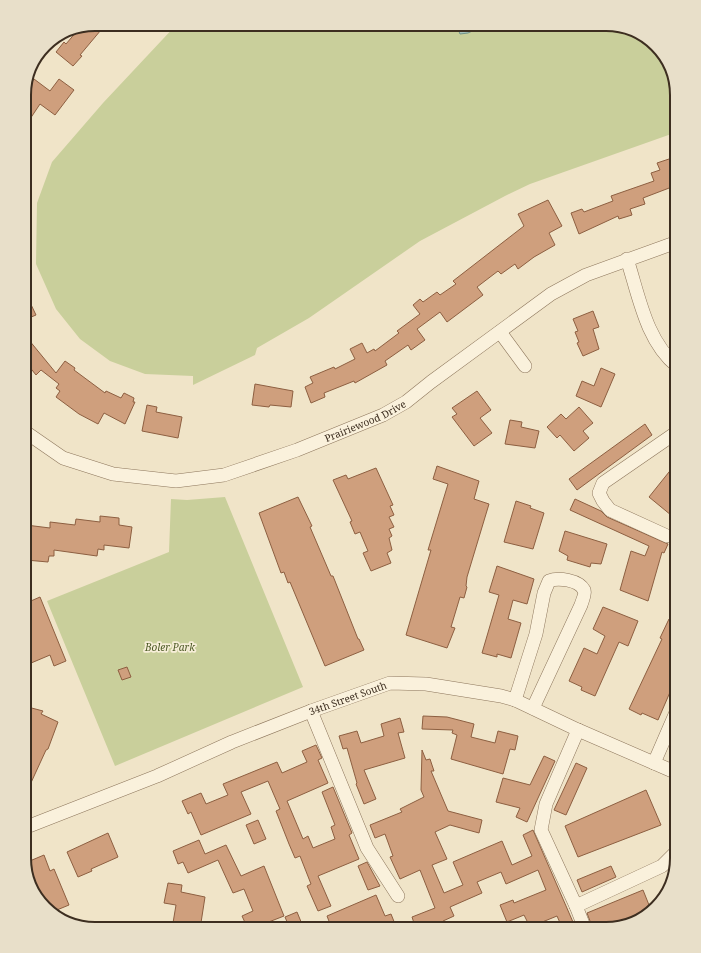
<svg xmlns="http://www.w3.org/2000/svg" width="701" height="953" viewBox="0 0 701 953" font-family="'Noto Serif',serif">
<style>
.green{fill:#c9cf9b}
.water{fill:#a9c4bc;stroke:#6f938a}
.building{fill:#cf9f7d;stroke:#8d5f41}
.lines{fill:none;stroke-linecap:round;stroke-linejoin:round}
.minor-casing{stroke:#8d765c;stroke-width:14}
.minor{stroke:#faf1dc;stroke-width:13}
.labels{text-anchor:middle;dominant-baseline:central;stroke-width:3.5;stroke-linejoin:round;paint-order:stroke}
.street-label{font-size:10px;fill:#3d2e20;stroke:#f7eed8}
.park-label{font-size:10px;font-style:italic;fill:#4d5a26;stroke:#f7eed8}
.rim{fill:none;stroke:#3d2e20;stroke-width:2}
</style>
<rect width="100%" height="100%" fill="#f0e4c8"/>
<path class="green" d="M177,24h434l31,10 25,25 10,36v37l-147,52 -25,12 -85,45 -111,77 -52,30 -2,7 -62,30v-9l-48,-2 -35,-13 -30,-22 -24,-30 -20,-45 1,-61 15,-41 51,-59z
M225,497l78,190 -188,79 -68,-165 122,-49 2,-53 16,1z"/>
<path class="water" d="M456,24h31l-19,9 -8,1z
M570,24h29l-16,4z"/>
<path class="building" d="M95,24h11l-26,31 2,1 -9,10 -17,-14 8,-10 2,2 11,-13z
M34,79l16,12 9,-12 15,11 -19,25 -15,-11 -16,24v-36z
M672,158l3,7 2,-1v21l-34,13 2,6 -15,5 2,6 -13,4 -1,-3 -39,18 -8,-21 11,-4 2,3 29,-11 -2,-5 43,-15 -3,-8 9,-3 -3,-7z
M548,200l14,26 -13,7 6,12 -21,12 -16,12 -3,-5 -14,10 -3,-3 -21,16 6,8 -36,27 -7,-10 -23,17 8,11 -14,10 -3,-5 -23,16 2,4 -32,18 -1,-2 -30,12 1,4 -14,6 -6,-16 8,-4 -3,-6 24,-10 1,2 20,-10 -5,-10 12,-6 5,10 7,-4 1,2 24,-18 -2,-2 23,-17 -7,-9 7,-6 3,3 14,-10 3,3 16,-11 -3,-3 71,-55 -6,-12z
M24,290l12,25 -12,5z
M593,311l6,16 -6,2 6,20 -16,7 -6,-13 2,-1 -4,-10 3,-1 -5,-12z
M24,334l32,39 9,-12 10,7 -1,2 31,23 1,-2 15,7 3,-5 10,5 -1,4h2l-10,22 -21,-11 -6,11 -19,-10 -23,-17 4,-6 -4,-3 3,-4 -18,-14 -5,5 -12,-15z
M601,368l14,6 -14,33 -25,-11 6,-15 12,5z
M255,384l38,7 -2,16 -21,-2 -1,2 -17,-2z
M477,391l14,19 -11,8 12,15 -18,13 -22,-29 5,-3 -5,-6z
M147,405l10,2 -1,5 26,5 -4,21 -36,-7z
M579,407l14,16 -10,8 6,7 -15,13 -14,-16 -3,3 -10,-11 14,-13 5,5z
M510,420l12,2 -1,5 18,4 -4,17 -30,-4z
M645,424l7,11 -75,55 -8,-11z
M677,462v58l-28,-23z
M437,466l42,15 -5,18 15,5 -22,73 -1,9 1,1 -3,11 -4,-1 -9,30 4,1 -8,20 -41,-13 25,-85h-3l20,-66 -15,-5z
M376,468l17,37 -3,1 4,9 -5,2 5,10 -5,2 3,7 -3,2 3,12 -5,3 4,10 -20,8 -8,-18 5,-2 -8,-19 -5,2 -5,-12 2,-1 -19,-41 13,-5 2,4z
M298,497l14,29 -2,1 21,49h2l25,63h1l5,11 -39,16 -35,-84 -2,1 -4,-11 -3,1 -22,-60z
M575,499l26,12 6,6 61,27 -4,9 -2,-1 -14,49 -28,-11 11,-39 14,5 4,-10 -79,-36z
M516,501l15,5 -1,2 14,5 -11,36 -29,-7z
M100,516l19,2v7l13,2 -3,21 -25,-3v5l-6,-1 -1,7 -43,-6v6h-5l-1,6 -22,-2 3,-19h-5l2,-16 24,3v-6l25,3 1,-6 24,3z
M565,531l42,13 -6,20 -10,-1 -1,4 -23,-7 1,-4 -9,-5z
M497,566l37,13 -7,25 -14,-4 -5,19 13,4 -10,35 -14,-4v3l-15,-4 17,-58 -10,-3z
M40,597l26,64 -12,5 -4,-11 -26,11v-62z
M603,607l35,14 -10,25 -9,-4 -24,54 -14,-6 1,-3 -13,-6 15,-33 13,6 8,-18 -12,-7z
M669,619l8,4v53l-19,44 -16,-7 -1,2 -12,-6 33,-70 -2,-1z
M127,667l4,10 -9,3 -4,-10z
M24,706l19,5 -2,3 17,8 -10,27 -2,1 -22,48z
M423,716l24,1 27,7 -3,13 24,6 3,-12 20,5 -3,14 -5,-1 -7,25 -52,-15 6,-24 -5,-2 1,-3 -31,-1z
M400,718l4,14 -6,1 7,25 -41,12 12,29 -12,5 -8,-20 1,-1 -10,-35 -4,1 -4,-13 18,-5 4,12 23,-7 -3,-12z
M316,745l6,13 -4,2 10,23 -41,18 16,38 5,-3 5,12 22,-9 -4,-12 4,-2 -13,-33 11,-5 19,46 -3,2 10,24 -41,17 13,30 -13,5 -11,-25 4,-2 -11,-28 -5,2 -6,-14 -13,-33 4,-2 -12,-28 -27,11 10,22 -50,21 -10,-23 -3,2 -6,-13 19,-8 5,11 22,-9 -5,-11 54,-22 5,11 25,-11 -5,-11z
M422,750l4,10 4,-1 4,12h-3l17,40 34,9 -3,13 -29,-8 -15,7 12,27 -15,6 12,28 19,-8 -10,-23 49,-21 10,24 20,-9 -9,-21 10,-5 43,99h-26l11,-4 -4,-9 -27,11 -6,-12 -17,7 -7,-17 13,-5 1,3 32,-13 -8,-20 -32,14 -5,-12 -24,10 5,11 -32,14 4,9 -11,5 4,8h-31l-4,-12 23,-9 -15,-38 -20,9 -10,-22 3,-1 -8,-22 -10,4 -5,-13 32,-13 -2,-3 24,-12 -3,-7z
M544,756l11,5 -28,61 -11,-5 4,-9 -24,-6 7,-24 27,7z
M576,763l11,5 -21,47 -12,-5z
M646,790l15,35 -83,32 -13,-31z
M258,820l8,19 -12,5 -8,-19z
M108,833l10,24 -27,12 1,2 -14,6 -11,-25z
M199,840l6,14 21,-9 15,31 23,-10 20,50 -23,9 2,4h-15l-6,-13 11,-5 -9,-22 -11,4 -15,-33 -30,13 -5,-11 -5,2 -5,-13z
M44,855l6,16 4,-2 15,36 -17,7 -18,-18 -9,-31z
M367,862l13,24 -12,4 -10,-24z
M611,866l5,11 -34,15 -5,-12z
M168,883l14,2 -1,7 24,5 -5,32h-28l4,-24 -12,-2z
M643,890l8,20 -6,6 -39,13h-13l-6,-16z
M376,895l9,21 6,-2 6,15h-22l-2,-5 -13,5h-28l-5,-13z
M297,912l7,17h-14l-5,-12z"/>
<g class="lines">
<defs>
<g id="minor">
<path d="M627,259c12,37 19,82 50,107"/>
<path d="M500,332l25,34"/>
<path id="s1" d="M24,431l39,27 50,16 63,7 48,-6 73,-25 86,-35 23,-13 25,-20 120,-88 35,-19 91,-33"/>
<path d="M667,536l-57,-26 -7,-9 -4,-8 4,-10 74,-51"/>
<path d="M515,700l21,-66 8,-41 5,-12c9,-4 30,-1 35,9 2,4 -2,11 -3,15l-48,103"/>
<path d="M311,711l56,137 31,48"/>
<path d="M578,730l-32,74 -5,26 35,76 86,-40 13,-13 2,-6"/>
<path d="M654,763l23,-53"/>
<path id="s2" d="M24,828l133,-52 75,-34 79,-31 79,-28 36,1 75,12 14,4 63,30 99,43"/>
<path d="M576,906l9,23"/>
</g>
</defs>
<use href="#minor" class="minor-casing"/>
<use href="#minor" class="minor"/>
</g>
<g class="labels">
<g class="street-label">
<text stroke="none"><textPath href="#s1" startOffset="363">Prairiewood Drive</textPath></text>
<text stroke="none"><textPath href="#s2" startOffset="349">34th Street South</textPath></text>
</g>
<g class="park-label">
<text x="170" y="647">Boler Park</text>
</g>
</g>
<path d="M0 0H701V953H0ZM95 31H606A64 64 0 0 1 670 95V858A64 64 0 0 1 606 922H95A64 64 0 0 1 31 858V95A64 64 0 0 1 95 31Z" fill="#e8dfc9" fill-rule="evenodd"/>
<path class="rim" d="M95 31H606A64 64 0 0 1 670 95V858A64 64 0 0 1 606 922H95A64 64 0 0 1 31 858V95A64 64 0 0 1 95 31Z"/>
</svg>
